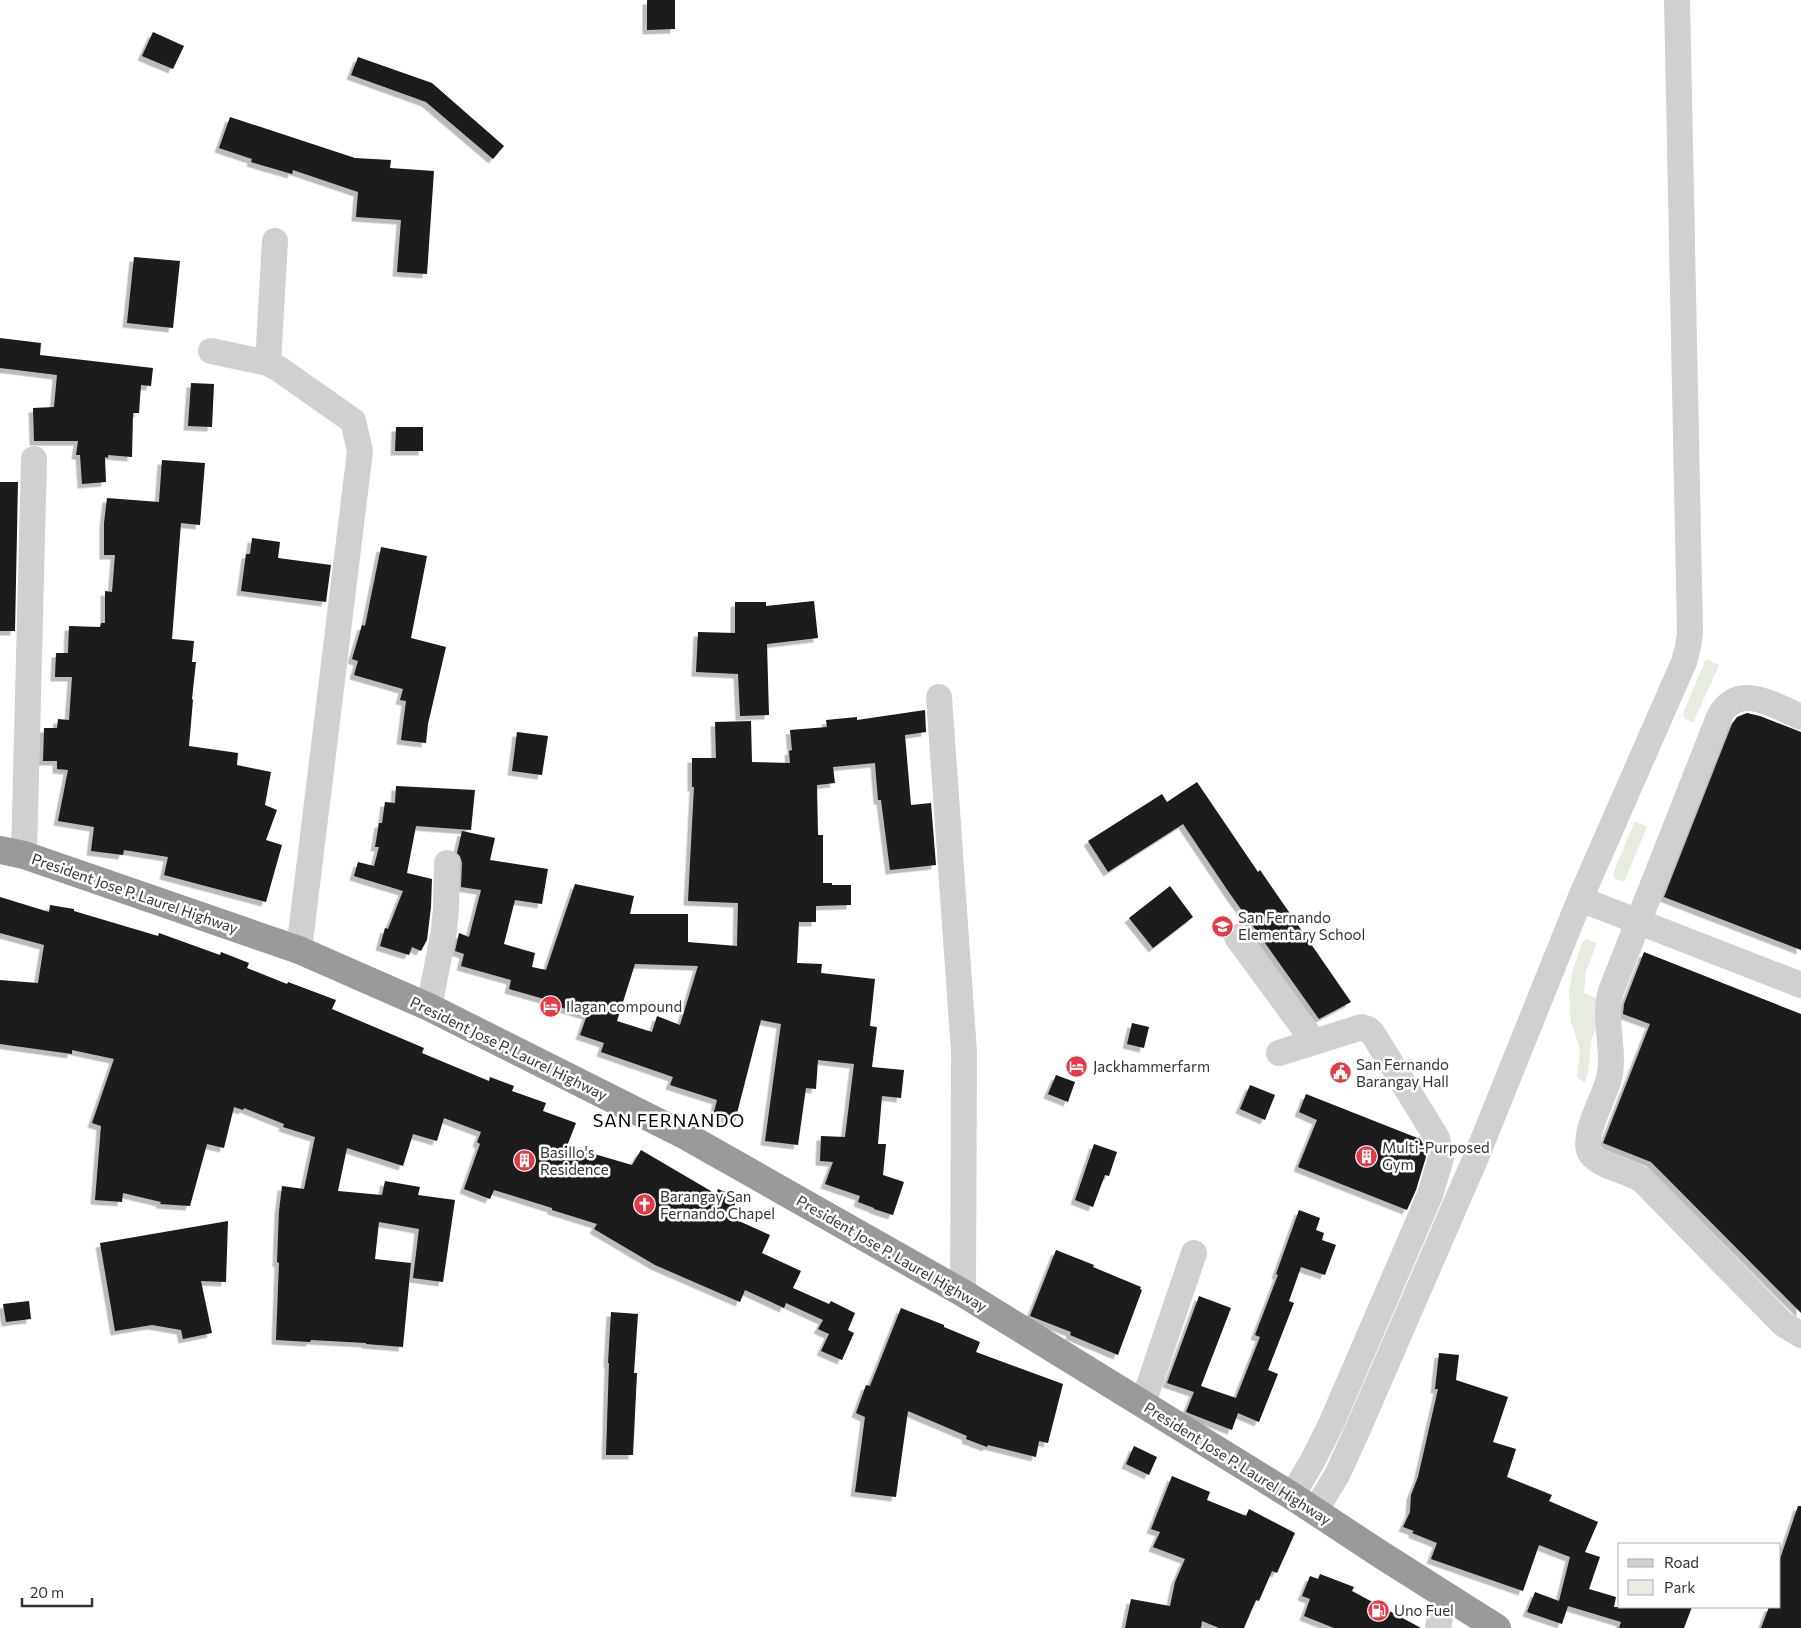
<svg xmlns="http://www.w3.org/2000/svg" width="1801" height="1628" viewBox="0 0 1801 1628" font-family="Commissioner,sans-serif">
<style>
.green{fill:#e6ecdf}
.building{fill:#1a1a1a;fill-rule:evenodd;filter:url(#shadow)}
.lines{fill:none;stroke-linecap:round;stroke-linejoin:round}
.minor{stroke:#d0d0d0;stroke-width:26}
.highway{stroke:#9a9a9a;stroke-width:28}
.labels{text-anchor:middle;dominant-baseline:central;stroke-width:5;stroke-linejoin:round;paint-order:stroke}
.street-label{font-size:15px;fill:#333;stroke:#fff}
.poi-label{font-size:15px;fill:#333;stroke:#fff;text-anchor:start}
.quarter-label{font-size:18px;letter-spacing:1px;fill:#000;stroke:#fff}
</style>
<defs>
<filter id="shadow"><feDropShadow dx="-4.5" dy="4.5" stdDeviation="0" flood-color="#0004"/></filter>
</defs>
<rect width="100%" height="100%" fill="#fff"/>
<path class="green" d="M1706,659l13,6 -26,58 -9,-5 -1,-5z
M1635,821l12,6 -23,55 -10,-4 -1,-5z
M1586,939l11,4 -11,28 -2,22 13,5v29l-5,11 -4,34 -3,11 -8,-6 3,-22 -1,-9 -8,-24 -2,-29 4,-24 9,-26z"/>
<path class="building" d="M647,0h28v29l-28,1z
M153,32l31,14 -11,23 -31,-13z
M358,57l74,26 72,63 -11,13 -67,-57 -75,-27z
M230,117l125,41 36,2 -1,8 44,3 -7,103 -30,-2 4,-52 -45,-3 2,-25 -65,-22 -1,4 -41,-12 1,-3 -33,-11z
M134,257l46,4 -7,67 -46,-5z
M0,338l41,5 -1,12 113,13 -2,18 -10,-1 -2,28h-6l-1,44 -24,-2v3l-3,-1 1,25 -24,2 -2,-29h-4l2,-14h-44l-1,-33 21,-1 3,-32 -57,-7z
M191,383l23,1 -2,43 -24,-1z
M396,427h27v24h-28z
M162,460l43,3 -5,62 -19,-2 -9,116 22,2 -2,21h4l-4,37 1,1 -4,46 49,7 -1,12 34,7 -6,33 12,5 -11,30 16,5 -16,57 -102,-27 4,-18 -44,-7 -1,5 -32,-4 3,-24 -36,-6 10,-51 -11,-1v-8h-14l1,-33h13l1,-9 11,1 3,-43h-17l1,-24h12l1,-27 31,1 1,-4h4v-32l7,1 3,-37h-11v-32l3,-25 52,4z
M0,482h18l-3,149h-15z
M252,538l28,4 -2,16 53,7 -5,37 -85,-11 5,-37h4z
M381,547l46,9 -16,82 35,9 -18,77 -2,19 -25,-3 5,-39 -6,-1 3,-11 -49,-14 4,-14 -6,-2 10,-34 3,1z
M814,601l4,37 -51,6 2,71 -29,1 -2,-42 -42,-2 2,-40 37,1v-31h31v4z
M925,710l1,22 -21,3 6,70 20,-2 5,62 -46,5 -9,-70h-3l-3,-37 -42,4 2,16 -18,2 1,50h5v48h9v2h19v20l-35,1v16h-17l-2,41 25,1 -1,9 54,6 -5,47 7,1 -5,40 32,3 -3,28 -19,-2 -4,48h8l-3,31 21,7 -11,33 -19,-6v-1l-16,-6 2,-6 -35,-12 8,-22 -13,-1 1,-25 24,1 9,-73 -36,-4 -2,29 -10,-1 -8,57 -33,-4 16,-117 -20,-4 -26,101 -22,-5 4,-16 -47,-15 3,-8 -72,-25 3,-9 -24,-8 7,-20 -44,-13 1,-3 -35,-10 2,-9 -50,-14 3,-12 -9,-3 4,-18 10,4 12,-47 -20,-3 1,-24 -2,-7 -3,-3 5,-22 33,7 -5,22 58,9 -6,35 -27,-4 -11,44 31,9 -3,14 14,3 29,-86 59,12 -4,18h58v28l49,4 1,-43 -50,-2 6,-114h-2v-29h24l-1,-36 36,-1 1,41 38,1 -1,-12 3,-1 -2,-20 37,-3 -1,-7 31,-3v3zM635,964l63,2 -18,59 -23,-9 -5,16 -35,-11z
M1747,713l13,3 41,16v218l-137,-53 68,-173 5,-7z
M517,732l31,4 -6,39 -30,-4z
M1197,782l61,90 2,-2 91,132 -32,17 -91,-128 -45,-67 -75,48 -20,-31 74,-47 5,8z
M396,786l79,4 -4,40 -55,-4 -9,47 25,6 -1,28 -4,33 -6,11 -9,-4 -3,8 -29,-9 5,-18 3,1 15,-38 -49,-15 4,-14 16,4 5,-19h-4l4,-24h3l3,-21 10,1z
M1170,886l23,31 -40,31 -24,-30z
M0,897l49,15 1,-7 24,4v2l84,25 1,-3 61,22 1,-3 28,11 -2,5 40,16 1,-2 48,18 -4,9 92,39 -2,5 67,28 1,-4 24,9 -2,5 34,12 -3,8 33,12 -9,23 65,19 9,-15 75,44 2,-5 20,8 -8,20 40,18 -8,18 39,18 -8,17 36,16 2,-3 24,12 -7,17 6,3 -12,27 -21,-9 8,-17 -11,-5 5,-9 -37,-17 -2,5 -39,-18 -5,12 -85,-37 -61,-36 3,-5 -45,-14v-2l-58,-18 -4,9 -26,-10 16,-45 -3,-2 4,-10 -37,-14 -7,23 -24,-7 -10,32 -56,-18 -9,43 44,4 3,-14 35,6 -2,8 37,5 -12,82 -30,-4 6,-49 -40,-7 -4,37 36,4 -8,84 -37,-3v-1l-55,-3 -1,2 -34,-2 3,-77 -2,-1 2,-51 3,-25 22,3 11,-52 -32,-10 1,-3 -40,-16 -1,2 -9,-3 -10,41 -17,-4 -17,62 -30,-2 1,-2 -38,-9 -1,9 -27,-2 6,-74 -9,-3 22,-64 -42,-9v4l-72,-10v-64l38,3 6,-38 -44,-12z
M1644,952l157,62v299l-150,-151 -48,-19 47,-119 -27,-10 1,-10z
M1132,1023l17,4 -5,21 -17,-4z
M1056,1075l19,7 -7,20 -20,-8z
M1250,1085l25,10 -10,25 -25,-11z
M1306,1094l114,45 3,5 3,13 -10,33 -9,20 -109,-43 19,-47 -18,-8z
M1094,1144l23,8 -8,24 -4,-1 -12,32 -18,-7z
M1299,1210l21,8 -4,12 8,3 -2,7 14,5 -11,30 -24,-8 -12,34 5,2 -26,67 10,4 -19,48 -21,-9 -6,17 -46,-18 8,-20 -27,-9 32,-87 32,12 -30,78 35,12 24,-61 -5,-2 23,-60 -2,-1z
M228,1221l-2,61 -25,-1 11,52 -29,6 -2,-9 -29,-5 -37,6 -15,-88z
M1056,1250l38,15 -1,2 48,20 -1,2 2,1 -24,65 -48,-20 1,-3 -41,-16z
M29,1301l2,18 -25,3 -3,-18z
M901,1308l43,17v2l36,15 -4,10 87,32 -15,59 -9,-2 -3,16 -48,-12 -1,2 -21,-8 1,-3 -59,-25 -12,86 -41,-5 10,-75 -9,-4 10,-28 4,1z
M611,1312l27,2 -4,59h3l-4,82h-27l3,-92h-1z
M1439,1353l20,2 -3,25 52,17 -15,45 23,7 -9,28 45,18 -3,6 49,21 -13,30 15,5 -11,32 27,8 -2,10h78l-8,21h-65l2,-6 -53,-16 -6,18 -35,-12 8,-20 24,9 11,-44 -31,-12 -16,46 -92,-32 6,-16 -25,-10 2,-2 -11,-4 7,-15 1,-17 7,-18 20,-88h-3z
M1134,1446l23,11 -8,18 -23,-11z
M1172,1476l38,16 -3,8 39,16 3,-7 46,24 -18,40 -5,-2 -13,30 -3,-1 -12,28h-25l-17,-7 -1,7h-76l6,-29 39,7 5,-24 10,-23 -32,-12 7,-15 -9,-3z
M1798,1506h3v122h-40l8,-21h11v-48z
M1320,1574l34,13 -2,4 69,37h-87l-30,-12 6,-17 -8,-3 8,-20 8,3z"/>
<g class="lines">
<path class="minor" d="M211,351l57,12 11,6 74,52 7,30 -61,499
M268,363l7,-122
M939,697l25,355 -1,241
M1801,717c-28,-12 -63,-36 -82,0l-108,274c-9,30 6,62 -3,91 -5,17 -28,57 -17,72 10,13 37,17 51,26l141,144 18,11
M24,855l10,-396
M1580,899l221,86
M1237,937l77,105
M429,1007l15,-76 2,-23 1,-45
M1279,1053l83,-26 6,2 5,5 64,104 4,20 -11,37 -99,229 -18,36 -21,36
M1143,1403l51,-150
M1315,1511l22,-36 21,-46 119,-274 103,-256 104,-237 4,-15 2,-15 -13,-632
M1438,1628l6,-33"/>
<path class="highway" d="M0,850l24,5 275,95 130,57 257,129 277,157 329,203 88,58 117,74"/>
</g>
<defs>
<symbol id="school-disc" viewBox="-11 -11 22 22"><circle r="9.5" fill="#e63946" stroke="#fff"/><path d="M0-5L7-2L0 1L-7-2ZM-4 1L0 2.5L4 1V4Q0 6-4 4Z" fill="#fff"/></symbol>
<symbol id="hotel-disc" viewBox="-11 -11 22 22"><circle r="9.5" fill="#e63946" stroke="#fff"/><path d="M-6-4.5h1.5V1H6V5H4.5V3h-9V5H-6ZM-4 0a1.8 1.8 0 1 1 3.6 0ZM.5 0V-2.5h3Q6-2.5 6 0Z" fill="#fff"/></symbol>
<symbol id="civic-disc" viewBox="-11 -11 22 22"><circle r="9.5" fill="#e63946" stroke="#fff"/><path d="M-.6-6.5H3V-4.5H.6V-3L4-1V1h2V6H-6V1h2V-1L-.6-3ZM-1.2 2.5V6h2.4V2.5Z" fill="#fff"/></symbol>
<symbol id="building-disc" viewBox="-11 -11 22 22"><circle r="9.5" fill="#e63946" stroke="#fff"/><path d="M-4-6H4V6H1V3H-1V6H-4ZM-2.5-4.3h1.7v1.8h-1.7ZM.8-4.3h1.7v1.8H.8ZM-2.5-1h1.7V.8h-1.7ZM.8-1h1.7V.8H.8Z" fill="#fff"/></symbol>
<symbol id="church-disc" viewBox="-11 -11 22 22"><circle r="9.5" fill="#e63946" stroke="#fff"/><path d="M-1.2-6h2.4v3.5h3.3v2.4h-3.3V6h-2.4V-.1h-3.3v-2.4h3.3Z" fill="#fff"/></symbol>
<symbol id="fuel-disc" viewBox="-11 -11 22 22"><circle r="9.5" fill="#e63946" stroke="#fff"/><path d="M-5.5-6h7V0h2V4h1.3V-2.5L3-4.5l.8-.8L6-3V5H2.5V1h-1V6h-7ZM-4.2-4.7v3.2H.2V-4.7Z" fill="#fff"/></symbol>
</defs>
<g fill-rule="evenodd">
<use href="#school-disc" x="1210" y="914" width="25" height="25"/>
<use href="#hotel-disc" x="538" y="994" width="25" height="25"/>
<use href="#hotel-disc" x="1064" y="1054" width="25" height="25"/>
<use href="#civic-disc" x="1328" y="1060" width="25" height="25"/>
<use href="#building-disc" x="1354" y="1144" width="25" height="25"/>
<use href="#building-disc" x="512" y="1148" width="25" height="25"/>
<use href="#church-disc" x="632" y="1192" width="25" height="25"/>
<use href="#fuel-disc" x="1366" y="1598" width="25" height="25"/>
</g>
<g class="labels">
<g class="street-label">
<text transform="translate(135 893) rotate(19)">President Jose P. Laurel Highway</text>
<text transform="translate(509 1048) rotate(26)">President Jose P. Laurel Highway</text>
<text transform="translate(892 1253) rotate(30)">President Jose P. Laurel Highway</text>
<text transform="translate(1238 1463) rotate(32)">President Jose P. Laurel Highway</text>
</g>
<g class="poi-label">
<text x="1238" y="917">San Fernando<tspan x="1238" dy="17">Elementary School</tspan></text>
<text x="566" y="1006">Ilagan compound</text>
<text x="1356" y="1064">San Fernando<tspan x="1356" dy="17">Barangay Hall</tspan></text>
<text x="1093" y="1066">Jackhammerfarm</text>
<text x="1382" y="1147">Multi-Purposed<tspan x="1382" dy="17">Gym</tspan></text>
<text x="540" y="1152">Basillo's<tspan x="540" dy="17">Residence</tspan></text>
<text x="660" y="1196">Barangay San<tspan x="660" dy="17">Fernando Chapel</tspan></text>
<text x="1394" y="1610">Uno Fuel</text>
</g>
<g class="quarter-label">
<text x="669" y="1120">SAN FERNANDO</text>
</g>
</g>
<rect x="1618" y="1543" width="162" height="65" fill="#ffffff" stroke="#adadad"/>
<rect x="1628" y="1559" width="25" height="8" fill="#d0d0d0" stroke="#adadad"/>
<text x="1664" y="1568" font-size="15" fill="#333333">Road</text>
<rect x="1628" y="1580" width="25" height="15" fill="#e6ecdf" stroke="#adadad"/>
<text x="1664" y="1593" font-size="15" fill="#333333">Park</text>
<path d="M22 1598v8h70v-8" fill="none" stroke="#333333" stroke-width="2.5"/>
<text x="30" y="1598" font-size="15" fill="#333333" stroke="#ffffff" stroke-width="4" paint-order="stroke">20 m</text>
</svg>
